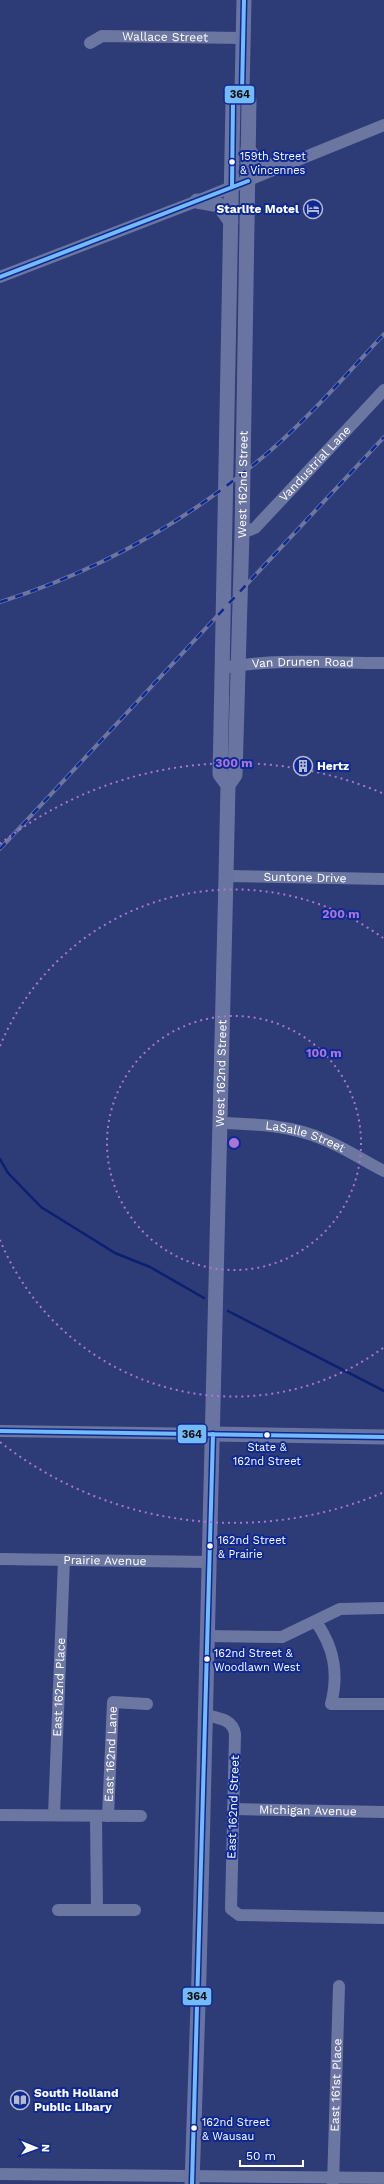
<svg xmlns="http://www.w3.org/2000/svg" width="384" height="2184" viewBox="0 0 384 2184" font-family="'Work Sans',sans-serif">
<style>
.lines{fill:none;stroke-linecap:round;stroke-linejoin:round}
.stream{stroke:#0c1f70;stroke-width:2.5}
.minor{stroke:#6b76a1;stroke-width:12}
.major{stroke:#6974a0;stroke-width:15}
.rail-casing{stroke:#6d76a1;stroke-width:4}
.rail{stroke:#0f2994;stroke-width:2.5;stroke-dasharray:8;stroke-linecap:butt}
.bus-1-casing{stroke:#0f2994;stroke-width:7}
.bus-1{stroke:#73baf8;stroke-width:4}
.ring{fill:none;stroke:#a976d5;stroke-width:2;stroke-dasharray:2 4}
.bus-dot{fill:#fff;stroke:#0f2994;stroke-width:1.5}
.labels{text-anchor:middle;dominant-baseline:central;stroke-width:4;stroke-linejoin:round;paint-order:stroke}
.bus-label{font-size:11px;fill:#fff;stroke:#0f2994;text-anchor:start}
.street-label{font-size:12px;fill:#fff;stroke:#0f2994}
.poi-label{font-size:12px;font-weight:bold;fill:#fff;stroke:#0f2994;text-anchor:start}
.centre{fill:#a976d5;stroke:#0f2994;stroke-width:2}
.ring-label{font-size:12px;text-anchor:middle;font-weight:bold;fill:#a976d5;stroke:#0f2994;stroke-width:4;stroke-linejoin:round;paint-order:stroke}
.line-badge{stroke:#0f2994;stroke-width:1.5}
.pale-badge-label{font-size:11px;text-anchor:middle;font-weight:bold;fill:#111}
</style>
<rect width="100%" height="100%" fill="#2d3b76"/>
<g class="lines">
<path class="stream" d="M0,1159l8,14 33,34 74,46 35,14 54,31
M228,1311l156,80"/>
<g class="minor">
<path id="s1" d="M90,43l12,-7 141,2"/>
<path d="M0,277l197,-76 187,-76"/>
<path id="s2" d="M242,533l13,-5 129,-138"/>
<path id="s3" d="M222,668c53,-10 109,-5 162,-5"/>
<path id="s4" d="M226,876l158,3"/>
<path id="s5" d="M220,1123c35,1 72,2 105,17 20,8 39,21 59,31"/>
<path d="M0,1431l213,3"/>
<path id="s6" d="M0,1559l209,3"/>
<path d="M316,1622c18,25 23,51 15,82h53"/>
<path d="M207,1636l75,1 58,-28 44,-1"/>
<path d="M205,1715c13,3 28,4 30,19l-4,175 8,6 145,3"/>
<path id="s7" d="M233,1809l151,3"/>
<path d="M0,1815l141,1"/>
<path id="s8" d="M54,1815l10,-255"/>
<path d="M96,1816l1,94"/>
<path id="s9" d="M108,1816l5,-114 34,2"/>
<path d="M58,1910h77"/>
<path d="M0,2174l384,4"/>
<path id="s10" d="M333,2184l6,-198"/>
</g>
<g class="major">
<path d="M248,149c9,16 19,18 37,17"/>
<path d="M197,201l22,4 12,17"/>
<path id="s11" d="M228,785l7,-10 7,-242 7,-432 -7,-9 2,-92"/>
<path d="M213,1434l171,3"/>
<path id="s12" d="M192,2184l7,-209 27,-1099 2,-91 -8,-11 1,-47 12,-626 9,-9"/>
</g>
<defs>
<path id="rail" d="M0,602c99,-31 191,-83 270,-151 41,-36 77,-77 114,-117
M0,849l384,-412"/>
</defs>
<use href="#rail" class="rail-casing"/>
<use href="#rail" class="rail"/>
<defs>
<path id="bus-1" d="M232,187l1,-86 9,-9 2,-92
M0,277l248,-96
M0,1431l384,6
M192,2184l21,-750"/>
</defs>
<use href="#bus-1" class="bus-1-casing"/>
<use href="#bus-1" class="bus-1"/>
</g>
<g class="ring">
<circle cx="234" cy="1143" r="127"/>
<path d="M383 1348A253 253 0 0 1 0 1240M0 1046A253 253 0 0 1 383 938"/>
<path d="M382 1493A380 380 0 0 1 0 1442M0 844A380 380 0 0 1 382 793"/>
</g>
<defs>
<symbol id="hotel-ring" viewBox="-11 -11 22 22"><circle r="9.5" fill="#0f2994" stroke="#b6bacf" stroke-width="1.5"/><path d="M-6-4.5h1.5V1H6V5H4.5V3h-9V5H-6ZM-4 0a1.8 1.8 0 1 1 3.6 0ZM.5 0V-2.5h3Q6-2.5 6 0Z" fill="#b6bacf"/></symbol>
<symbol id="building-ring" viewBox="-11 -11 22 22"><circle r="9.5" fill="#0f2994" stroke="#b6bacf" stroke-width="1.5"/><path d="M-4-6H4V6H1V3H-1V6H-4ZM-2.5-4.3h1.7v1.8h-1.7ZM.8-4.3h1.7v1.8H.8ZM-2.5-1h1.7V.8h-1.7ZM.8-1h1.7V.8H.8Z" fill="#b6bacf"/></symbol>
<symbol id="library-ring" viewBox="-11 -11 22 22"><circle r="9.5" fill="#0f2994" stroke="#b6bacf" stroke-width="1.5"/><path d="M-6-4Q-3-5.5-.7-3.5V5Q-3 3-6 4ZM6-4Q3-5.5 .7-3.5V5Q3 3 6 4Z" fill="#b6bacf"/></symbol>
</defs>
<g fill-rule="evenodd">
<use href="#hotel-ring" x="302" y="198" width="22" height="22"/>
<use href="#building-ring" x="292" y="755" width="22" height="22"/>
<use href="#library-ring" x="9" y="2089" width="22" height="22"/>
</g>
<g class="bus-dot">
<circle cx="232" cy="162" r="3.5"/>
<circle cx="267" cy="1435" r="3.5"/>
<circle cx="210" cy="1546" r="3.5"/>
<circle cx="207" cy="1659" r="3.5"/>
<circle cx="194" cy="2128" r="3.5"/>
</g>
<g class="labels">
<g class="bus-label">
<text x="240" y="156">159th Street<tspan x="240" dy="14">&amp; Vincennes</tspan></text>
<text x="267" y="1447" text-anchor="middle">State &amp;<tspan x="267" dy="14">162nd Street</tspan></text>
<text x="218" y="1540">162nd Street<tspan x="218" dy="14">&amp; Prairie</tspan></text>
<text x="214" y="1653">162nd Street &amp;<tspan x="214" dy="14">Woodlawn West</tspan></text>
<text x="202" y="2122">162nd Street<tspan x="202" dy="14">&amp; Wausau</tspan></text>
</g>
<g class="street-label">
<text stroke="none"><textPath href="#s1" startOffset="77">Wallace Street</textPath></text>
<text stroke="none"><textPath href="#s2" startOffset="102">Vandustrial Lane</textPath></text>
<text stroke="none"><textPath href="#s11" startOffset="303">West 162nd Street</textPath></text>
<text stroke="none"><textPath href="#s3" startOffset="81">Van Drunen Road</textPath></text>
<text stroke="none"><textPath href="#s4" startOffset="79">Suntone Drive</textPath></text>
<text stroke="none"><textPath href="#s12" startOffset="1111">West 162nd Street</textPath></text>
<text stroke="none"><textPath href="#s5" startOffset="87">LaSalle Street</textPath></text>
<text stroke="none"><textPath href="#s6" startOffset="105">Prairie Avenue</textPath></text>
<text stroke="none"><textPath href="#s8" startOffset="128">East 162nd Place</textPath></text>
<text stroke="none"><textPath href="#s9" startOffset="62">East 162nd Lane</textPath></text>
<text transform="translate(233 1807) rotate(-88)">East 162nd Street</text>
<text stroke="none"><textPath href="#s7" startOffset="75">Michigan Avenue</textPath></text>
<text stroke="none"><textPath href="#s10" startOffset="99">East 161st Place</textPath></text>
</g>
<g class="poi-label">
<text x="299" y="209" text-anchor="end">Starlite Motel</text>
<text x="317" y="766">Hertz</text>
<text x="34" y="2093">South Holland<tspan x="34" dy="14">Public Libary</tspan></text>
</g>
</g>
<circle cx="234" cy="1143" r="6" class="centre"/>
<g class="ring-label">
<text x="234" y="767">300 m</text>
<text x="341" y="918">200 m</text>
<text x="324" y="1057">100 m</text>
</g>
<g class="line-badge">
<rect x="224" y="85" width="31" height="19" rx="4" fill="#73baf8"/>
<rect x="177" y="1424" width="30" height="20" rx="4" fill="#73baf8"/>
<rect x="182" y="1987" width="30" height="19" rx="4" fill="#73baf8"/>
</g>
<g class="pale-badge-label">
<text x="240" y="98">364</text>
<text x="192" y="1438">364</text>
<text x="197" y="2000">364</text>
</g>
<g transform="translate(36 2148) rotate(91)" stroke="#0f2994" stroke-width="3" paint-order="stroke">
<path d="M0-3L7 15L0 10L-7 15Z" fill="#ffffff"/>
<text y="-6" font-size="11" font-weight="bold" text-anchor="middle" fill="#ffffff">N</text>
</g>
<path d="M240 2160v6h63v-6" fill="none" stroke="#ffffff" stroke-width="2"/>
<text x="246" y="2160" font-size="12" fill="#ffffff" stroke="#0f2994" stroke-width="3" paint-order="stroke">50 m</text>
</svg>
